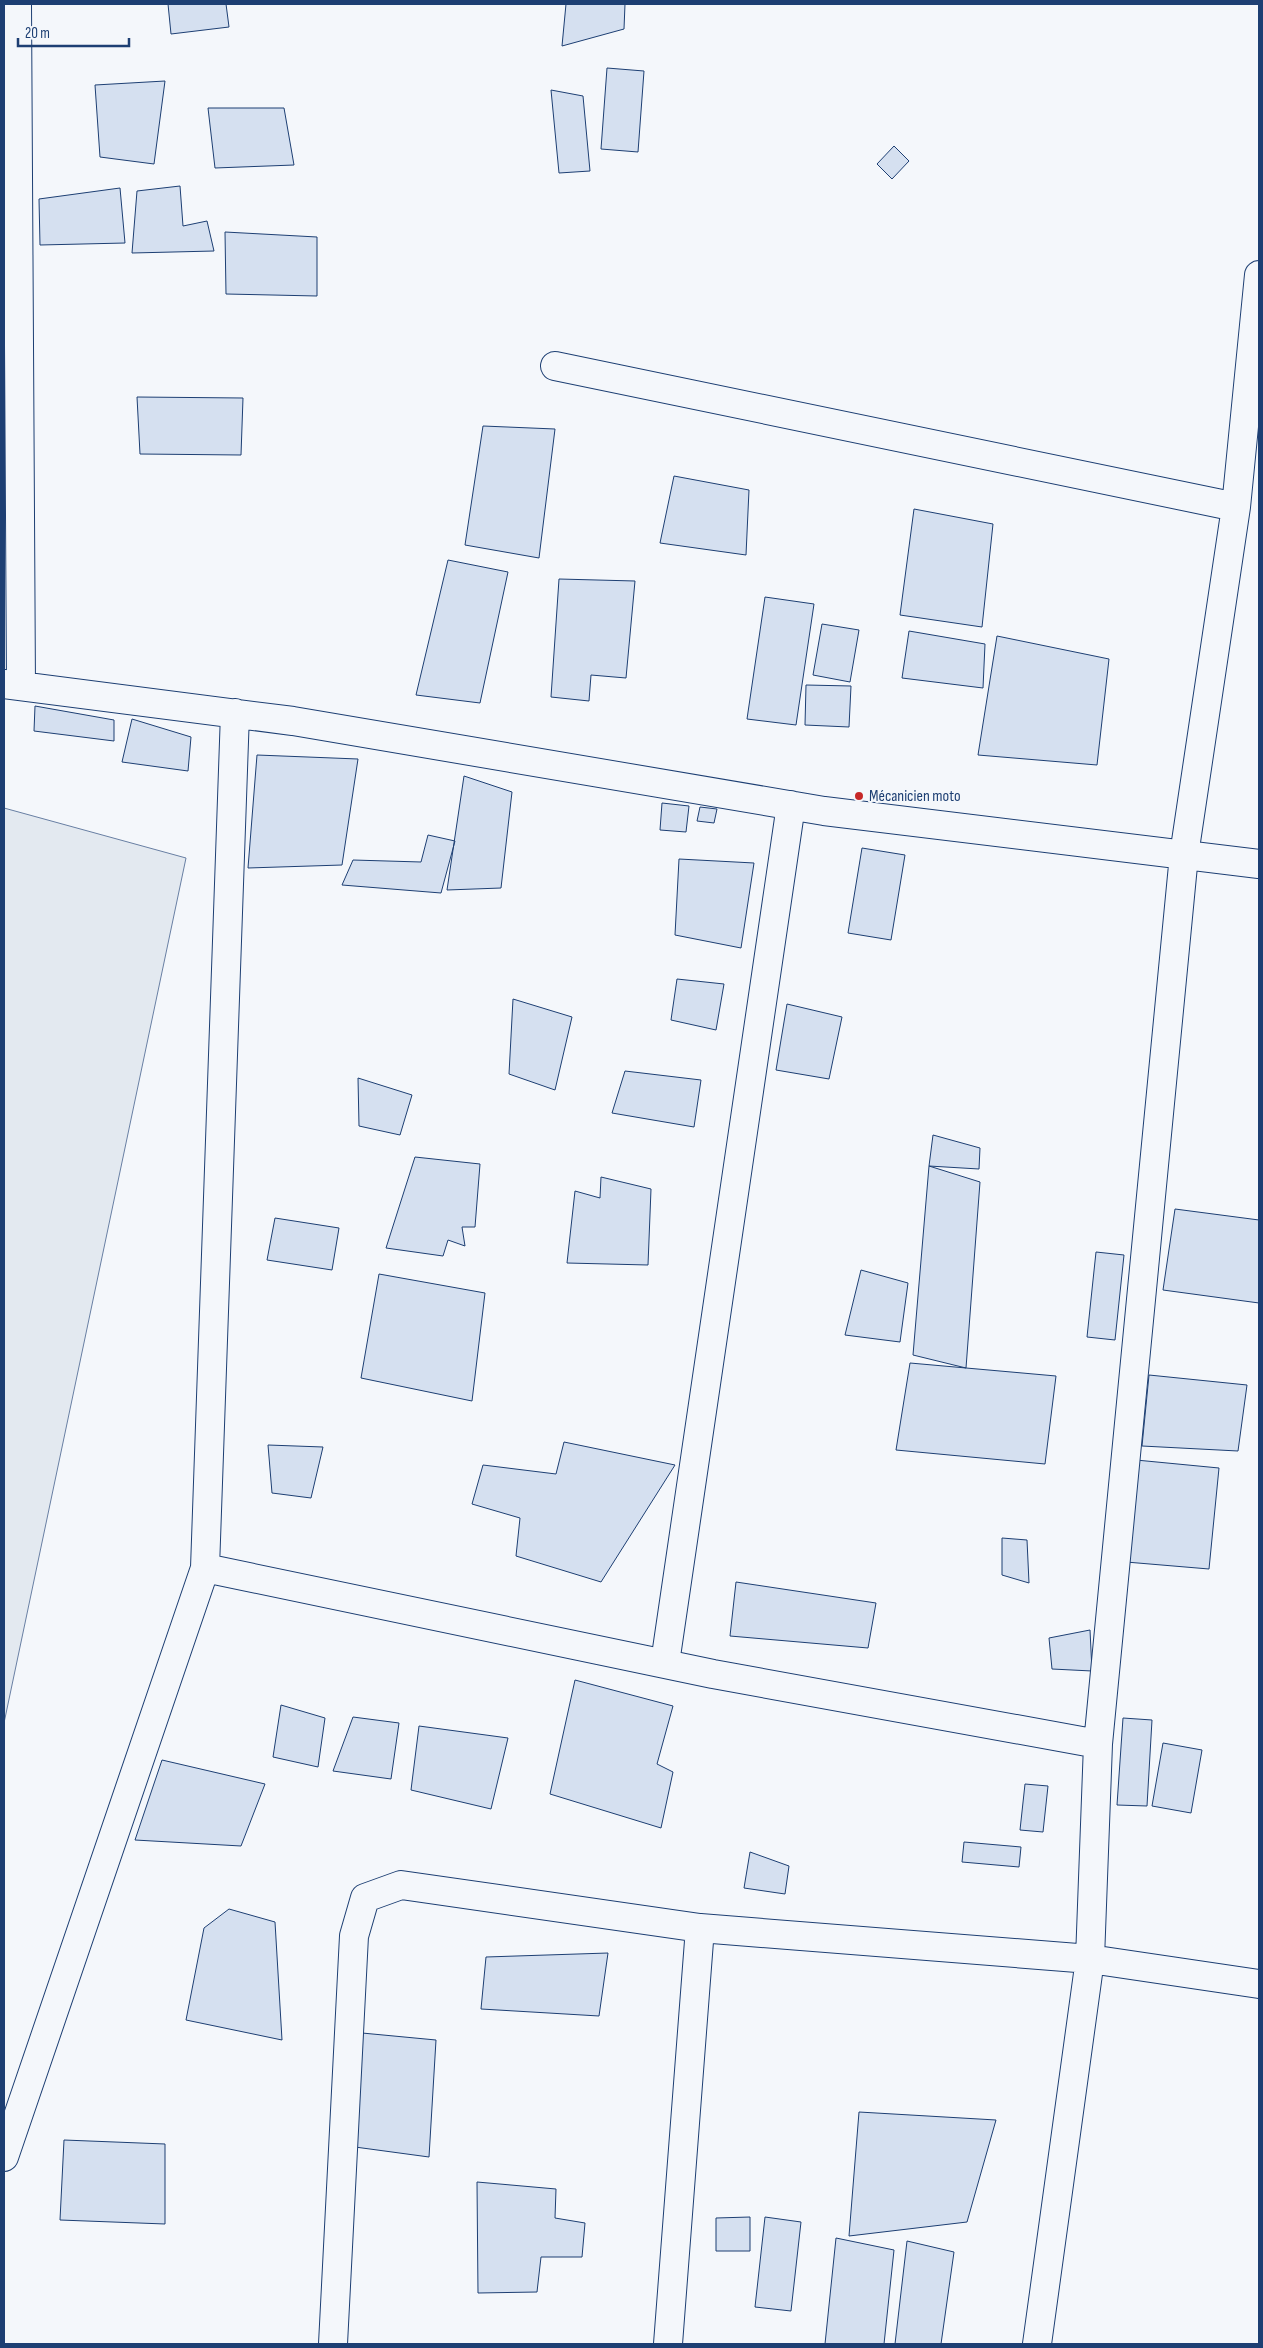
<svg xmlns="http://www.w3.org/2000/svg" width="1263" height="2348" viewBox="0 0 1263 2348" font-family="'Sofia Sans Condensed',sans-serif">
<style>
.green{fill:#e3e9f0;stroke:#687fa3}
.building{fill:#d5e0f0;stroke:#1d3f73}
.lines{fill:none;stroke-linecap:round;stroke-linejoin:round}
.minor-casing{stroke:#1d3f73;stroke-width:30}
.minor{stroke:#f4f7fb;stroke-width:28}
.poi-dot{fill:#c62828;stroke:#f4f7fb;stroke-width:2}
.labels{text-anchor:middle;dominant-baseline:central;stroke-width:4;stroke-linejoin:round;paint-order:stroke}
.poi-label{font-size:16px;fill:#1d3f73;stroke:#f4f7fb;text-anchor:start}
</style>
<rect width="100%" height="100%" fill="#f4f7fb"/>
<path class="green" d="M4,808l182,50 -182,865z"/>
<path class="building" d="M168,4h58l3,23 -58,7z
M566,4h59l-1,25 -62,17z
M607,68l37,3 -6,81 -37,-3z
M165,81l-11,83 -54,-7 -5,-72z
M551,90l32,6 7,75 -31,2z
M208,108h76l10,57 -79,3z
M894,146l15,15 -17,18 -15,-15z
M180,186l3,40 24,-5 7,30 -82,2 5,-62z
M120,188l5,55 -85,2 -1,-46z
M225,232l92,5v59l-91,-2z
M137,397l106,1 -2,57 -101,-1z
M483,426l72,3 -16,129 -74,-13z
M674,476l75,14 -3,65 -86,-12z
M914,509l79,15 -11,103 -82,-12z
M448,560l60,12 -28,131 -64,-8z
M559,579l76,2 -9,97 -35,-3 -2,26 -38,-4z
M765,597l49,7 -18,121 -49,-6z
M822,624l37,6 -9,52 -37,-7z
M909,631l76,13 -2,44 -81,-10z
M997,636l112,23 -12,106 -119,-10z
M806,685l45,1 -2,41 -44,-2z
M35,706l79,14v21l-80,-10z
M132,719l59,18 -3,34 -66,-9z
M257,755l101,4 -16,106 -94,3z
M464,776l48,16 -11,96 -54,2z
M662,803l27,3 -3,26 -26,-2z
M700,807l17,2 -3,14 -17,-2z
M428,835l27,6 -14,52 -99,-8 11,-25 68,2z
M862,848l43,7 -14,85 -43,-7z
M679,859l75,4 -13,85 -66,-13z
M677,979l47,5 -8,46 -45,-10z
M513,999l59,18 -17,73 -46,-16z
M787,1004l55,13 -13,62 -53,-9z
M625,1071l76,9 -7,47 -82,-14z
M358,1078l54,17 -12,40 -41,-9z
M933,1135l47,13 -1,21 -50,-3z
M415,1157l65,7 -5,63h-13l3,19 -17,-6 -5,16 -57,-8z
M929,1166l51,16 -14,186 -53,-13z
M601,1177l50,12 -3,76 -81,-2 8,-72 25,7z
M1175,1209l84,11v83l-96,-13z
M275,1218l64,10 -7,42 -65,-10z
M1096,1252l28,3 -9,85 -28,-3z
M861,1270l47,13 -8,59 -55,-7z
M379,1274l106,19 -13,108 -111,-23z
M910,1363l146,13 -11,88 -149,-14z
M1149,1375l98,10 -9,66 -96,-5z
M564,1442l111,23 -74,117 -85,-26 4,-38 -48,-14 11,-39 73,9z
M268,1445l55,2 -12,51 -39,-5z
M1136,1460l83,8 -10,101 -83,-7z
M1002,1538l25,2 2,43 -27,-8z
M736,1582l140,21 -8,45 -138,-12z
M1090,1630l2,41 -40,-2 -3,-31z
M575,1680l98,26 -16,58 16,8 -12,56 -111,-34z
M281,1705l44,13 -7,49 -45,-10z
M353,1717l46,6 -8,56 -58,-8z
M1123,1718l29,2 -5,86 -30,-1z
M419,1726l89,12 -17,71 -80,-19z
M1163,1743l39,7 -11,63 -39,-7z
M162,1760l103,24 -24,62 -106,-6z
M1025,1784l23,2 -5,46 -23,-2z
M964,1842l57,5 -2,20 -57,-5z
M750,1852l39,14 -4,28 -41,-6z
M229,1909l46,13 7,118 -96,-20 18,-92z
M608,1953l-9,63 -118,-7 5,-52z
M362,2033l74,7 -7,117 -74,-10z
M859,2112l137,8 -29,102 -118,14z
M64,2140l101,4v80l-105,-4z
M477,2182l79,7 -1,29 30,5 -3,34h-41l-4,35 -59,1z
M750,2217v34h-34v-33z
M765,2217l36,5 -10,89 -36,-4z
M836,2238l58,12 -10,94h-59z
M907,2241l47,11 -13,92h-46z"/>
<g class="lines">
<defs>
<path id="minor" d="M17,4l4,682
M555,366l681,141
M4,684l289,37 531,90 435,53
M205,1568l508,106 385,70
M665,1663l126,-858
M4,2157l201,-589 30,-855
M333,2344l21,-408 11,-38 36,-13 299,43 390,31 169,25
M668,2344l32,-416
M1037,2344l53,-385 8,-215 86,-889 52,-348 23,-232"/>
</defs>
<use href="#minor" class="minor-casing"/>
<use href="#minor" class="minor"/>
</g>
<circle class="poi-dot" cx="859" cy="796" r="5"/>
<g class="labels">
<g class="poi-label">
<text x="869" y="796">Mécanicien moto</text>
</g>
</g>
<rect width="1263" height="2348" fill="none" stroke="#1d3f73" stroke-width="10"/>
<path d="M18 38v8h111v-8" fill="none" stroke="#1d3f73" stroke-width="2.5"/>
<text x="25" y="38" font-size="15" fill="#1d3f73" stroke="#f4f7fb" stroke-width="4" paint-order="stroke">20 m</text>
</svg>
